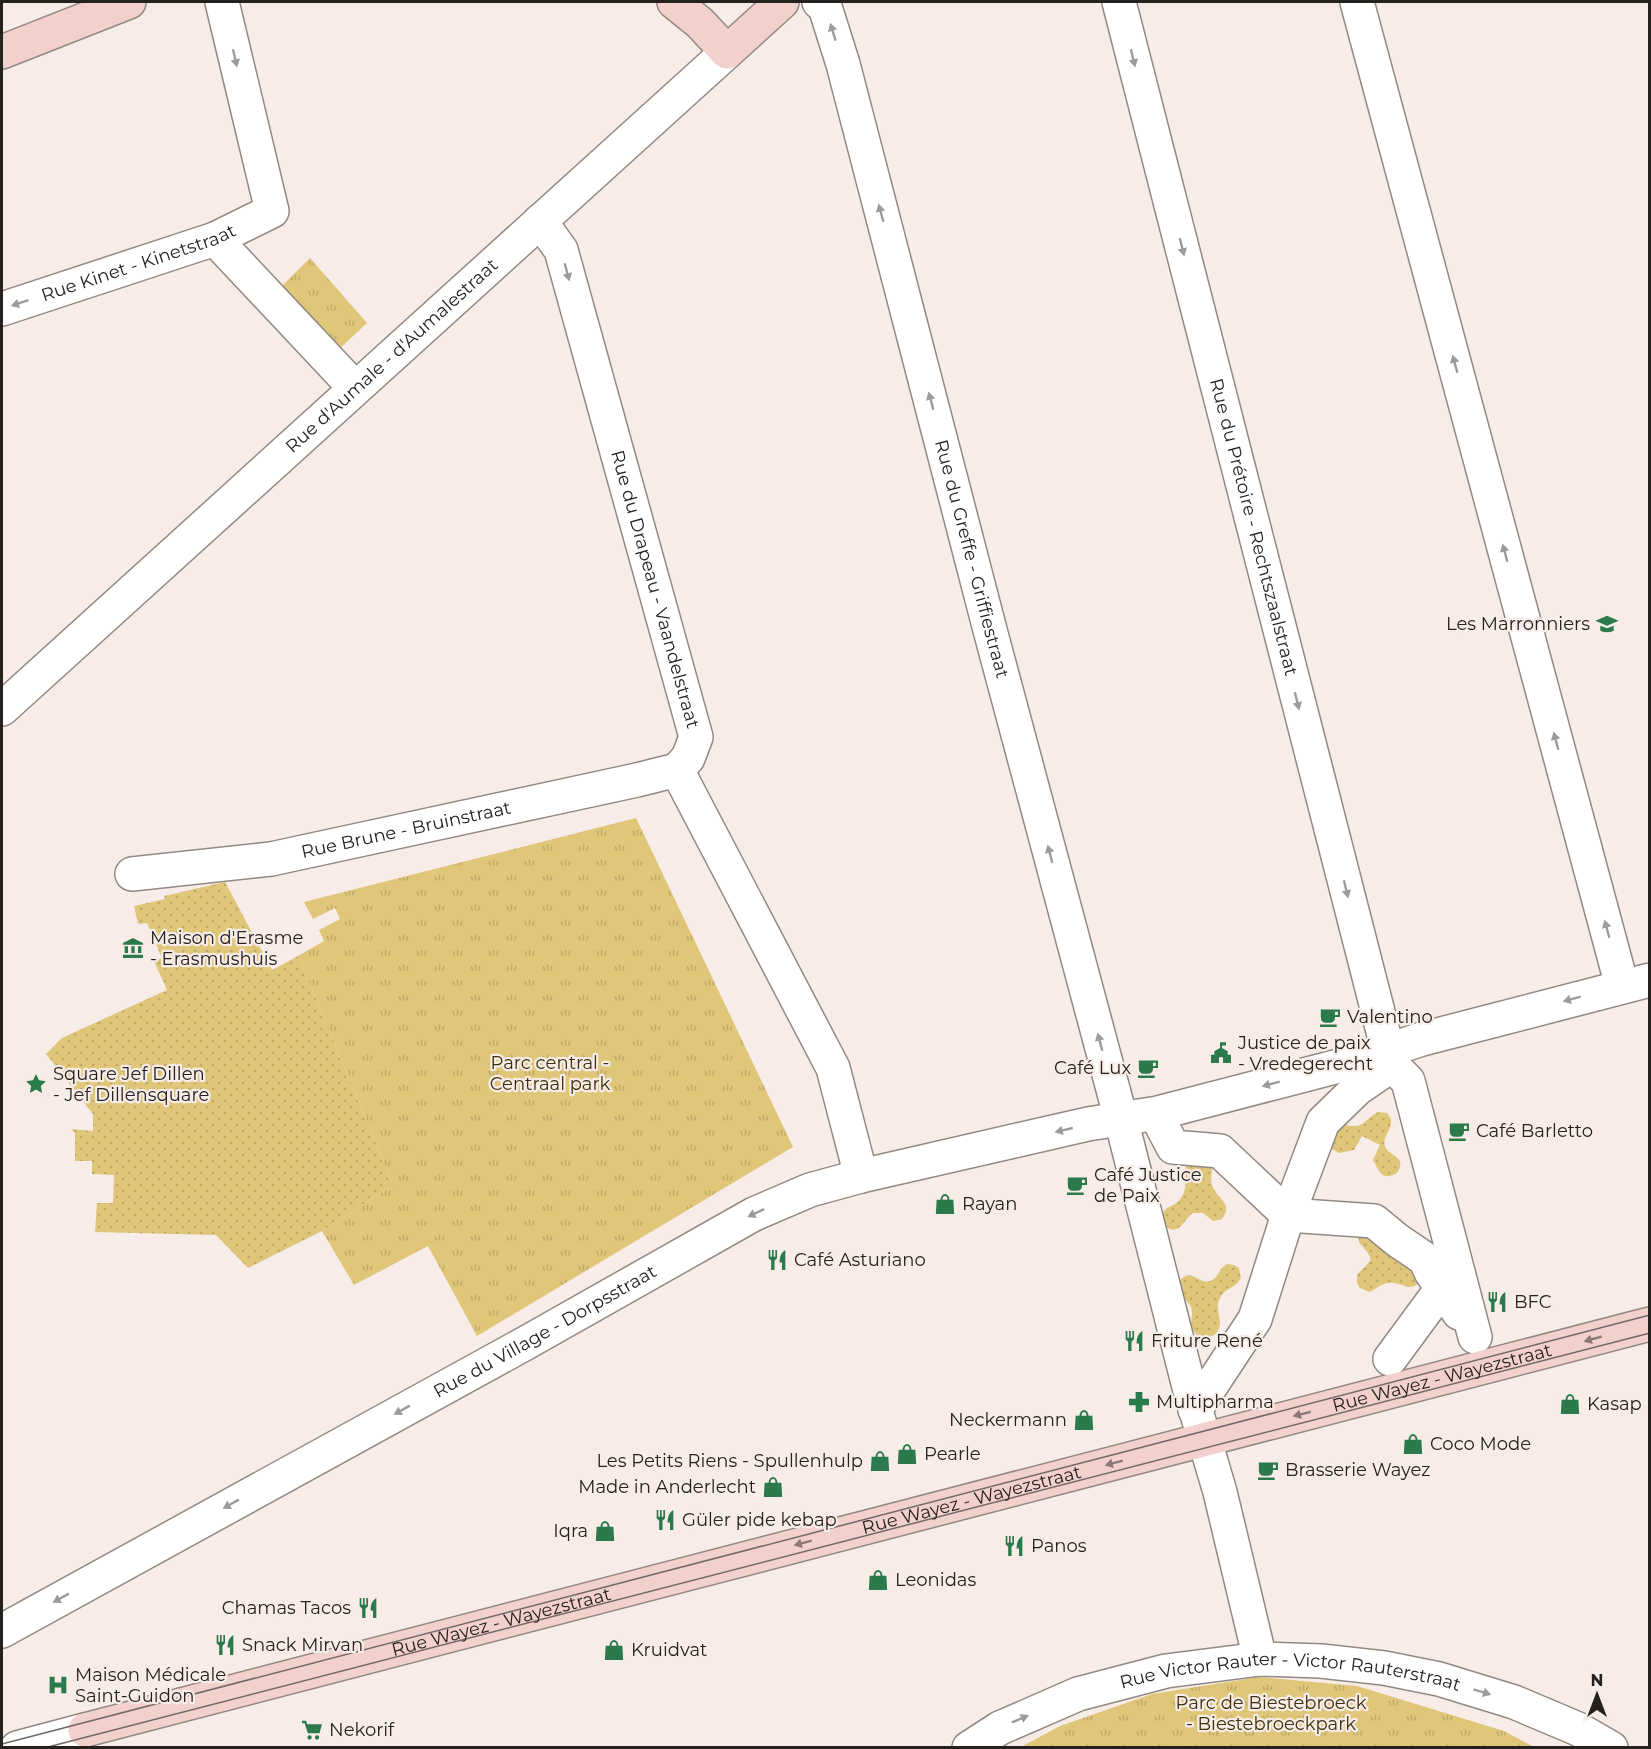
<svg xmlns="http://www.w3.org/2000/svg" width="1651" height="1749" viewBox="0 0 1651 1749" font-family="Montserrat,sans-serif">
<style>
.park{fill:url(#park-tufts)}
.garden{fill:url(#garden-dots)}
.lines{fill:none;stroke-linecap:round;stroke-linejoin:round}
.street-casing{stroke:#928983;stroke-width:36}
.secondary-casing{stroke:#928983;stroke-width:36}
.street{stroke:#fff;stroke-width:33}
.secondary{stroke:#f2d0cc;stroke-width:33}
.tram{stroke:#716a67;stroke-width:1.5}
.oneway{fill:#9d9b9a}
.oneway2{fill:#8c7876}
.labels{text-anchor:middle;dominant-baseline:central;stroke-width:4.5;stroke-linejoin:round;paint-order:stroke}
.street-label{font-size:18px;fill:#25211f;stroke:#f7ece7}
.poi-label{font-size:18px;fill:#25211f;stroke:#f7ece7;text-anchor:start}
.park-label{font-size:18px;fill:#3c310a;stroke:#f7ece7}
</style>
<defs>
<pattern id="park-tufts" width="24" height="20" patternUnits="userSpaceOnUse" patternTransform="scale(1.5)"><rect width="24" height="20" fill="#dfc679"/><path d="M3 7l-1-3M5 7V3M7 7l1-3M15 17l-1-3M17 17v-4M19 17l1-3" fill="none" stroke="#bfaa68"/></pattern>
<pattern id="garden-dots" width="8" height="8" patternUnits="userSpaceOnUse" patternTransform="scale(1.5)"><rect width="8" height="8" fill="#dfc679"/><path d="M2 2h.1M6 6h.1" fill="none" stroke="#bfaa68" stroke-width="1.8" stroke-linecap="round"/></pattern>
</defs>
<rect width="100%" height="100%" fill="#f7ece7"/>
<path class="park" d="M310,258l57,65 -30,28 -57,-63z
M636,818l157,329 -316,189 -49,-90 -74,39 -32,-54 71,-46 -95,-229 26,-15 -5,-11 21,-11 -5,-11 -22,11 -9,-17z
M1259,1677l98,9 147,45 30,16h-513l39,-21 92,-32z"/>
<path class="garden" d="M225,882l47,88 26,-14 95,229 -71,46 -74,37 -32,-33 -121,-3 2,-29h16l1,-28 -22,-1v-13h-17v-28l-4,-4 22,2v-17l-47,-60 16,-16 105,-48 -13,-29 8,-3 -15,-35 -9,1 -4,-18 31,-7 -1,-3z
M1378,1112l9,1 4,6c1,11 -9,18 -6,27 4,12 23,9 12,27 -15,9 -18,-2 -24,-13l7,-15 -18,-9 -8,14 -15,3 -10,-6 -2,-9 14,-14c24,6 20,-2 37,-12z
M1188,1159l24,7c0,7 -2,13 0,19 5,15 22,17 10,34l-9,2 -10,-8h-10c-11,7 -13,26 -30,11 -3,-21 9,-13 18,-26 9,-13 1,-25 7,-39z
M1361,1230l44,29 16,22c-13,13 -18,0 -33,2 -7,1 -12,6 -18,9l-10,-4 -3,-5v-8c16,-18 19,-12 2,-33l-1,-7z
M1227,1264l7,1 5,3 2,10c-5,10 -14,9 -20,18 -8,13 2,22 -2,32 -4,12 -20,13 -26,2 -4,-7 1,-15 -2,-23 -2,-5 -6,-6 -9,-11 -2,-3 -2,-9 -4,-13 13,-18 19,2 32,-2 8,-2 8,-12 17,-17z"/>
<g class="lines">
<defs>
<g id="street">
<path id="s1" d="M819,2l6,5 18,57 147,566 131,489 68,268 31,105 40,167"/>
<path id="s2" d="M1119,2l269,1049"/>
<path d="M1357,2l265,984"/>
<path id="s3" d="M540,221l21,29 135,487 -8,21 -11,12"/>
<path d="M215,239l140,149"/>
<path id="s4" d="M2,309l213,-70 57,-28 -50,-209"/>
<path id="s5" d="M2,709l725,-657"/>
<path d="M677,770l156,298 28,108"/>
<path id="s6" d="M132,874l139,-15 366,-79 40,-10"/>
<path d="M1161,1124l12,23 47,4 68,64 86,6 23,19 28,19 6,13 28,41"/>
<path d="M1390,1359l53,-72"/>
<path d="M1195,1410l60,-91 33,-104 35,-93 34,-33 35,-24 16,16 67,256"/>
<path id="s7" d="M2,1631l522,-287 230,-130 56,-24 51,-14 227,-52 70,-11 192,-50 72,-24 228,-59"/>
<path d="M17,1748l68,-18"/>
<path id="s8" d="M969,1748l31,-20 78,-34 88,-23 94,-12 61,2 63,7 55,11 75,23 64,27 33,19"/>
</g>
<g id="secondary">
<path d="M674,2l26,21 27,29 55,-50"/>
<path d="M2,52l127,-50"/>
<path id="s9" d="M85,1730l1565,-406"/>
</g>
</defs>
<use href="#street" class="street-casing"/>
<use href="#secondary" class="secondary-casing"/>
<use href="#street" class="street"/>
<use href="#secondary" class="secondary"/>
<path class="tram" d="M2,1744l1648,-429
M44,1748l1606,-415"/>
</g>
<defs><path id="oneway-solid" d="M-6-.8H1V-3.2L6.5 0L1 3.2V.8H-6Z" transform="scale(1.5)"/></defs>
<g class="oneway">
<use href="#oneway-solid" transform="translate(833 32) rotate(-107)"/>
<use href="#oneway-solid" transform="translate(235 58) rotate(77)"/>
<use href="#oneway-solid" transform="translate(1133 58) rotate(76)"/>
<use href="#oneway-solid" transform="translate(881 213) rotate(-105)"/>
<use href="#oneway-solid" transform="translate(1182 247) rotate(76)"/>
<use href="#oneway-solid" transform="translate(567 272) rotate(75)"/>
<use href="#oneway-solid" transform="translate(20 303) rotate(162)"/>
<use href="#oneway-solid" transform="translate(1455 364) rotate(-105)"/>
<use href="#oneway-solid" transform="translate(931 401) rotate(-105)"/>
<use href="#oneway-solid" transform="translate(1505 553) rotate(-105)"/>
<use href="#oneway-solid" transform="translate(1297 701) rotate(76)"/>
<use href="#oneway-solid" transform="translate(1556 741) rotate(-105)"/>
<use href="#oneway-solid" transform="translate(1050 854) rotate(-105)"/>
<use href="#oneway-solid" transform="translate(1346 889) rotate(76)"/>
<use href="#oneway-solid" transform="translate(1607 929) rotate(-105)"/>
<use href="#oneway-solid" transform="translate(1572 999) rotate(165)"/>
<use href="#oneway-solid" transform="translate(1100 1042) rotate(-105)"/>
<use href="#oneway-solid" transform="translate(1271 1084) rotate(165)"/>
<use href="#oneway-solid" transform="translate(1064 1130) rotate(167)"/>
<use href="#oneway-solid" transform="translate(756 1213) rotate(155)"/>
<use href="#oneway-solid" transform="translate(402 1410) rotate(151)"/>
<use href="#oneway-solid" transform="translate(231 1504) rotate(151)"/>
<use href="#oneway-solid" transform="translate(61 1598) rotate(151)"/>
<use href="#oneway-solid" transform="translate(1482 1692) rotate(17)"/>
<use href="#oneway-solid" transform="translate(1020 1719) rotate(-23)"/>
</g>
<g class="oneway2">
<use href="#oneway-solid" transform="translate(1593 1339) rotate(165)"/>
<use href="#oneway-solid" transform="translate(1302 1414) rotate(166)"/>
<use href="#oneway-solid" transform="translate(1114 1463) rotate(165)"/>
<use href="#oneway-solid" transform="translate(803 1543) rotate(165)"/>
</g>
<defs>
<symbol id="school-bare" viewBox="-9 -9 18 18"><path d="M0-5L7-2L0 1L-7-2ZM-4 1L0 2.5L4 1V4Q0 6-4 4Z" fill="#2a7a4b" stroke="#f7ece7" stroke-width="2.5" paint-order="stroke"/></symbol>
<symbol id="museum-bare" viewBox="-9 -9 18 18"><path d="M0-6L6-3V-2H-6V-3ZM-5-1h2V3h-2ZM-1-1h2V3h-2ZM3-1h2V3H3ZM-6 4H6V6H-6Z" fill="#2a7a4b" stroke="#f7ece7" stroke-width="2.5" paint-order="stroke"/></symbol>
<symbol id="cafe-bare" viewBox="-9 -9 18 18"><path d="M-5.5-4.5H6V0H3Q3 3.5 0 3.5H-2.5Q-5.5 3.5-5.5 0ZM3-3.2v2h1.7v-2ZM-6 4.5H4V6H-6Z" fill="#2a7a4b" stroke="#f7ece7" stroke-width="2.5" paint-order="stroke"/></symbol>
<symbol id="civic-bare" viewBox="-9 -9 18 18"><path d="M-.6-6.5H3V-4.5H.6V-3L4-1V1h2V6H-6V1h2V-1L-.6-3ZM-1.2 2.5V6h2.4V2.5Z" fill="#2a7a4b" stroke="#f7ece7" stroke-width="2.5" paint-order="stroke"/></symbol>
<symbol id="sight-bare" viewBox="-9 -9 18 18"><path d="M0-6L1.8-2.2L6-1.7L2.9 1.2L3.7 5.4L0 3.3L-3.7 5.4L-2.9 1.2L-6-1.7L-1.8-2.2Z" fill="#2a7a4b" stroke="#f7ece7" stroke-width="2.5" paint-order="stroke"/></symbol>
<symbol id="shop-bare" viewBox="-9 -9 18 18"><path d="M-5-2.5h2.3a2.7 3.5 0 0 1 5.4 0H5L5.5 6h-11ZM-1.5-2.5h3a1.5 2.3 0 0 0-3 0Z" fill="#2a7a4b" stroke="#f7ece7" stroke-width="2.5" paint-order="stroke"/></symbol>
<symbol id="restaurant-bare" viewBox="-9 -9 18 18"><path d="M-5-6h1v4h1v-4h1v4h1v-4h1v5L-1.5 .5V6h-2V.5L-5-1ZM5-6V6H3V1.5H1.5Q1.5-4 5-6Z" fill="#2a7a4b" stroke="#f7ece7" stroke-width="2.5" paint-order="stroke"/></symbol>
<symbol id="pharmacy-bare" viewBox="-9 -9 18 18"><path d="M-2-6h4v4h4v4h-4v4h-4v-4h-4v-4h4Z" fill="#2a7a4b" stroke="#f7ece7" stroke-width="2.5" paint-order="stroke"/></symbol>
<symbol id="hospital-bare" viewBox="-9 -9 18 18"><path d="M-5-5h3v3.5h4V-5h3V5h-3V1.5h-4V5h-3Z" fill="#2a7a4b" stroke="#f7ece7" stroke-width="2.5" paint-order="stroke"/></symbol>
<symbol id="supermarket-bare" viewBox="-9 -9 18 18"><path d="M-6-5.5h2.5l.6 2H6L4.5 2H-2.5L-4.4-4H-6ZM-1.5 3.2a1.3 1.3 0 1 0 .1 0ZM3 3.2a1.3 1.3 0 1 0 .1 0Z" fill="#2a7a4b" stroke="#f7ece7" stroke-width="2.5" paint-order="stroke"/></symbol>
</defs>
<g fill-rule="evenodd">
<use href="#school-bare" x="1592" y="609" width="30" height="30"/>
<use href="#museum-bare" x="118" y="933" width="30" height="30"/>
<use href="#cafe-bare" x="1315" y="1002" width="30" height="30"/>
<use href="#civic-bare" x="1206" y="1038" width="30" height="30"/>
<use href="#cafe-bare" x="1133" y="1053" width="30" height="30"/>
<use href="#sight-bare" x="21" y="1069" width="30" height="30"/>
<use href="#cafe-bare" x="1444" y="1116" width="30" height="30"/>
<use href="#cafe-bare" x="1062" y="1170" width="30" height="30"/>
<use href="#shop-bare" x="930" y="1189" width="30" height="30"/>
<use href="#restaurant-bare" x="762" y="1245" width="30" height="30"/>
<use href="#restaurant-bare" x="1482" y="1287" width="30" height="30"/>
<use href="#restaurant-bare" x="1119" y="1326" width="30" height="30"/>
<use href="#pharmacy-bare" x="1124" y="1387" width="30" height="30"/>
<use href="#shop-bare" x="1555" y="1389" width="30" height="30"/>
<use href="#shop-bare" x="1069" y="1405" width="30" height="30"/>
<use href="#shop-bare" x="1398" y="1429" width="30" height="30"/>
<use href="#shop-bare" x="892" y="1439" width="30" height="30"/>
<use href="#shop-bare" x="865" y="1446" width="30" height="30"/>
<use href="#cafe-bare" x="1253" y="1455" width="30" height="30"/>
<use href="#shop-bare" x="758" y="1472" width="30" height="30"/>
<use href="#restaurant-bare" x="650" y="1505" width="30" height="30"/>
<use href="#shop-bare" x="590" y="1516" width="30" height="30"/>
<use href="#restaurant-bare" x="999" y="1531" width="30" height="30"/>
<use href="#shop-bare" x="863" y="1565" width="30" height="30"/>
<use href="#restaurant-bare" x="353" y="1593" width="30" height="30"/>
<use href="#restaurant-bare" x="210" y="1630" width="30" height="30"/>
<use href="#shop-bare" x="599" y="1635" width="30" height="30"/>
<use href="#hospital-bare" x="43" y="1670" width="30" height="30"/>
<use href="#supermarket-bare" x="297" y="1715" width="30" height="30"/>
</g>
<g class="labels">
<g class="street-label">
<text stroke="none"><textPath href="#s4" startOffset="144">Rue Kinet - Kinetstraat</textPath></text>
<text stroke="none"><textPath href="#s5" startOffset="526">Rue d'Aumale - d'Aumalestraat</textPath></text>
<text stroke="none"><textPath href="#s2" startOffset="542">Rue du Prétoire - Rechtszaalstraat</textPath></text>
<text stroke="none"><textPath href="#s1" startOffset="579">Rue du Greffe - Griffiestraat</textPath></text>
<text stroke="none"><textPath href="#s3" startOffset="388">Rue du Drapeau - Vaandelstraat</textPath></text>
<text stroke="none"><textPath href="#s6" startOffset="278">Rue Brune - Bruinstraat</textPath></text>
<text stroke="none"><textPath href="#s7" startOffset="620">Rue du Village - Dorpsstraat</textPath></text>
<text stroke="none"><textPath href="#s9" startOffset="1402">Rue Wayez - Wayezstraat</textPath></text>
<text stroke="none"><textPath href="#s9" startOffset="916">Rue Wayez - Wayezstraat</textPath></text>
<text stroke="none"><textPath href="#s9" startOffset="430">Rue Wayez - Wayezstraat</textPath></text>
<text stroke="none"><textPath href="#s8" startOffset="338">Rue Victor Rauter - Victor Rauterstraat</textPath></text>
</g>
<g class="poi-label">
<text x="1590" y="624" text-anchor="end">Les Marronniers</text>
<text x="150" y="938">Maison d'Erasme<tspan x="150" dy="21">- Erasmushuis</tspan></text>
<text x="1347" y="1017">Valentino</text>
<text x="1238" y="1043">Justice de paix<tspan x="1238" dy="21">- Vredegerecht</tspan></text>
<text x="1131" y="1068" text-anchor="end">Café Lux</text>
<text x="53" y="1074">Square Jef Dillen<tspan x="53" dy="21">- Jef Dillensquare</tspan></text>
<text x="1476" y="1131">Café Barletto</text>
<text x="1094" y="1175">Café Justice<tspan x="1094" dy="21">de Paix</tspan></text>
<text x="962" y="1204">Rayan</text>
<text x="794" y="1260">Café Asturiano</text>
<text x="1514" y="1302">BFC</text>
<text x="1151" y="1341">Friture René</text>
<text x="1156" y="1402">Multipharma</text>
<text x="1587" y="1404">Kasap</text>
<text x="1067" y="1420" text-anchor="end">Neckermann</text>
<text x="1430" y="1444">Coco Mode</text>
<text x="924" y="1454">Pearle</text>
<text x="863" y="1461" text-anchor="end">Les Petits Riens - Spullenhulp</text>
<text x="1285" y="1470">Brasserie Wayez</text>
<text x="756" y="1487" text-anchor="end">Made in Anderlecht</text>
<text x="682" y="1520">Güler pide kebap</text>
<text x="588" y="1531" text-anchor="end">Iqra</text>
<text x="1031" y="1546">Panos</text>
<text x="895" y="1580">Leonidas</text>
<text x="351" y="1608" text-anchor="end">Chamas Tacos</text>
<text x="242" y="1645">Snack Mirvan</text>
<text x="631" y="1650">Kruidvat</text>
<text x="75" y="1675">Maison Médicale<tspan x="75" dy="21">Saint-Guidon</tspan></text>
<text x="329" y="1730">Nekorif</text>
</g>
<g class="park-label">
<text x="550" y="1063">Parc central -<tspan x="550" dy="21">Centraal park</tspan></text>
<text x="1271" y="1703">Parc de Biestebroeck<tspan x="1271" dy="21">- Biestebroeckpark</tspan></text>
</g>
</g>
<rect width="1651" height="1749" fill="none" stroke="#25211f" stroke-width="6"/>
<g transform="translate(1597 1695)" stroke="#f7ece7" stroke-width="4.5" paint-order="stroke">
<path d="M0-4.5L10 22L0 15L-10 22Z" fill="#25211f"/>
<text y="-9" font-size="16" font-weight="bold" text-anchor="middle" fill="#25211f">N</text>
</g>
</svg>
